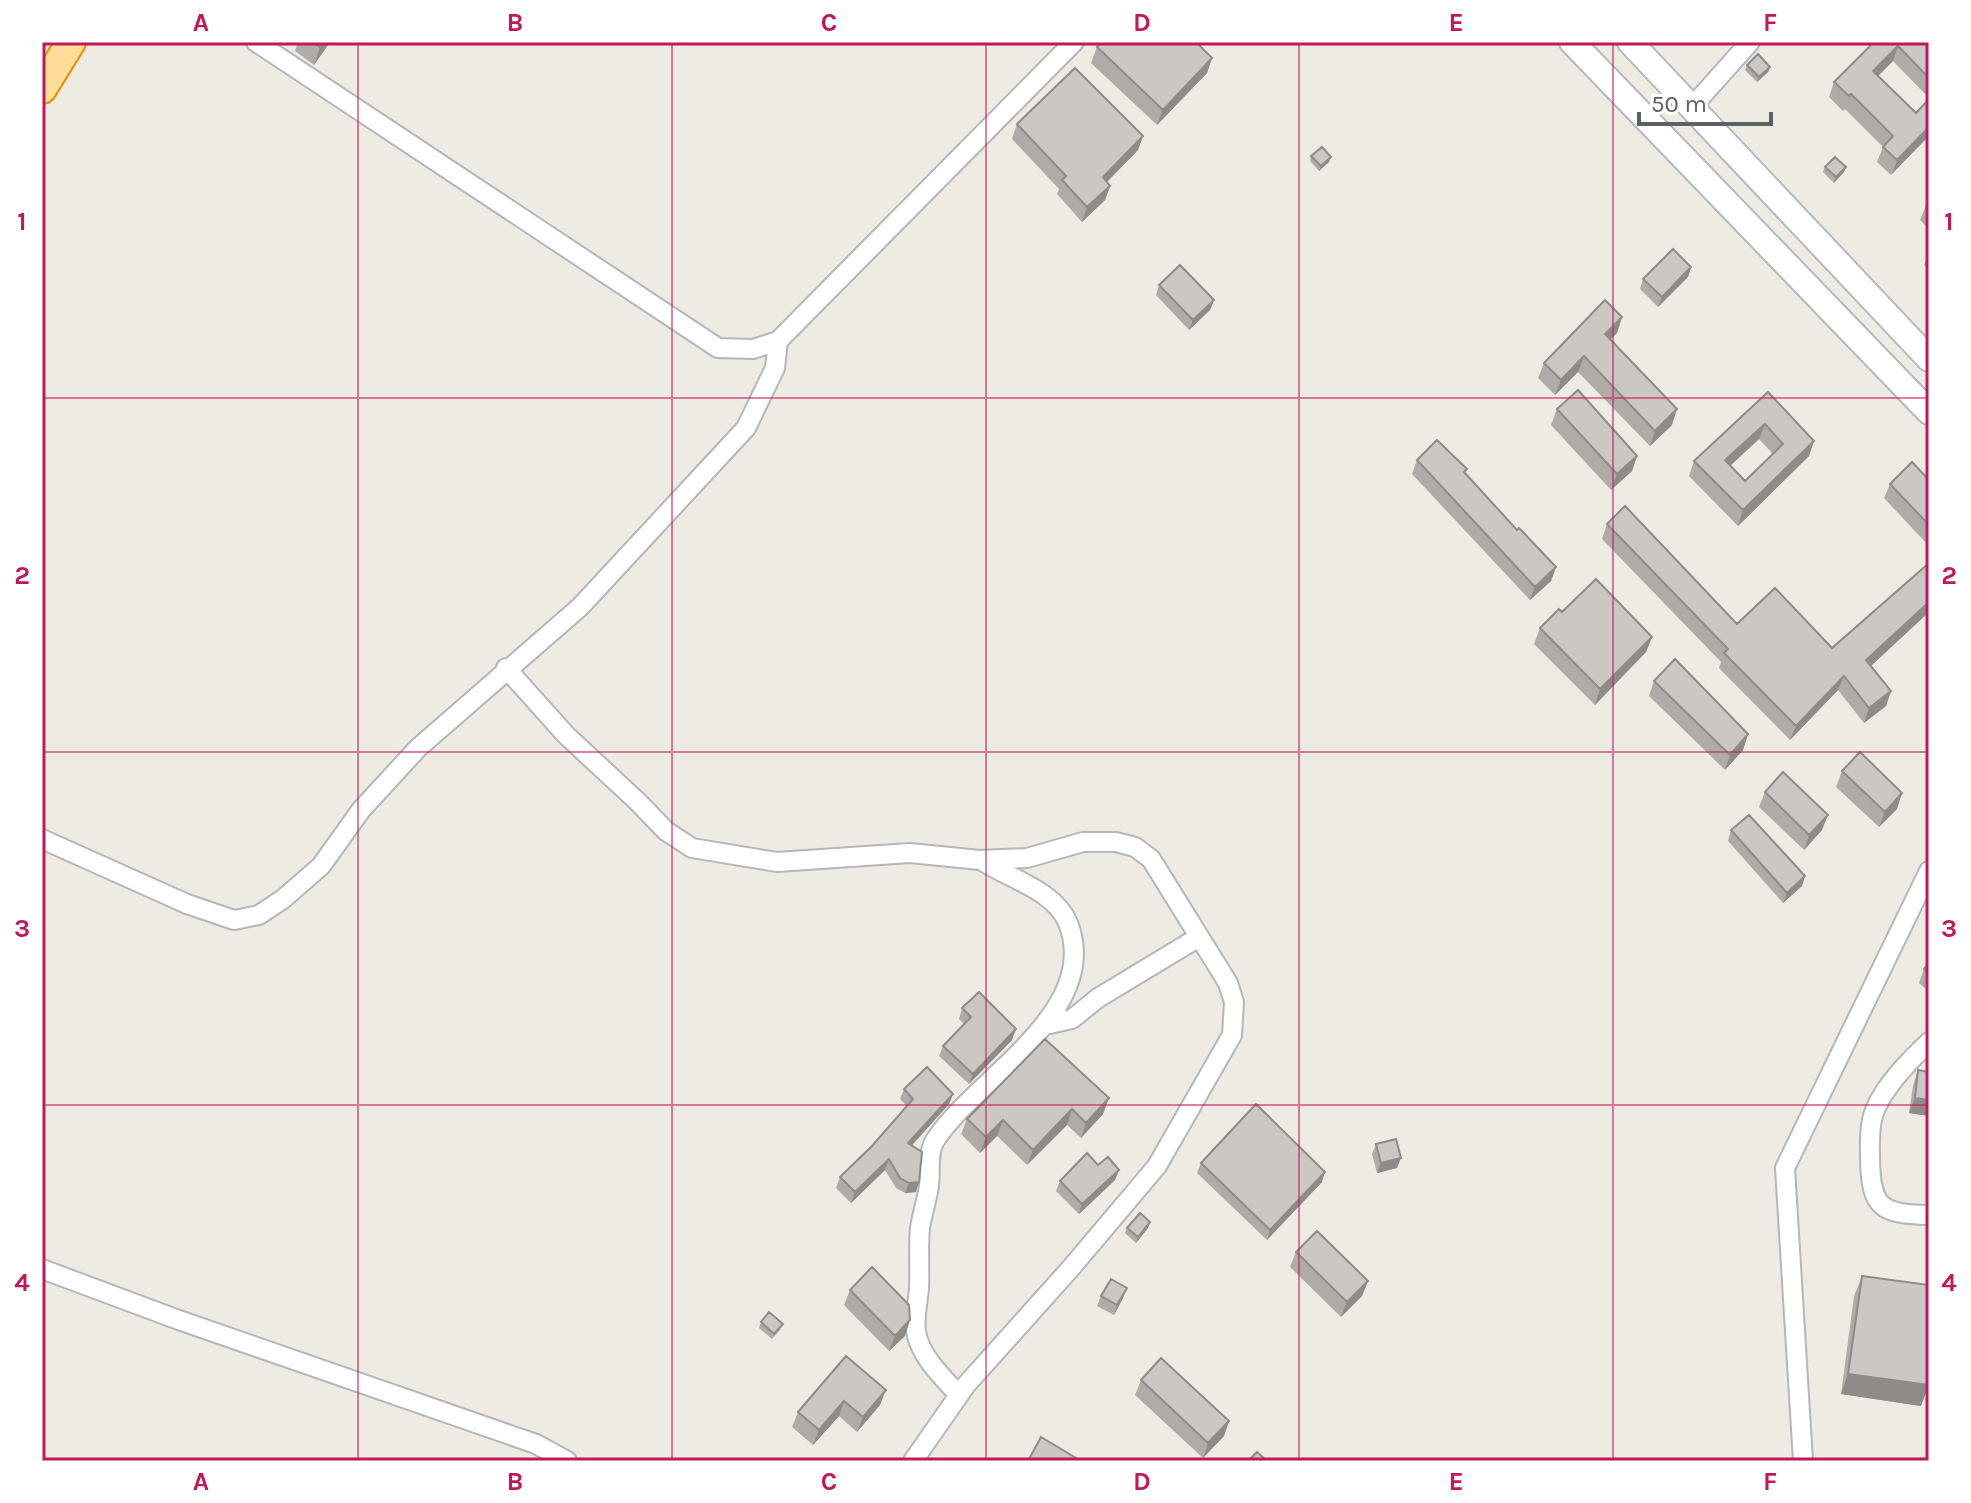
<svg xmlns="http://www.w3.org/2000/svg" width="1971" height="1503" viewBox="0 0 1971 1503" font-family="Karla,sans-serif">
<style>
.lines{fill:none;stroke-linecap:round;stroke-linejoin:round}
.minor-casing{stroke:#b3b7bb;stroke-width:22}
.secondary-casing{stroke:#b4b9be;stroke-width:28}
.trunk-casing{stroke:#f18d00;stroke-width:32}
.minor{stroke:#fff;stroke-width:18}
.secondary{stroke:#fff;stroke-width:24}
.trunk{stroke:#ffde98;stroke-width:28}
.wall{fill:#afaba7;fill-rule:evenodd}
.shaded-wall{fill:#8e8b88}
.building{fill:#cbc7c2;stroke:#8e8b88;stroke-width:2;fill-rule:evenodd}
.grid{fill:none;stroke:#c2185b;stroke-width:2;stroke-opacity:0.55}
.neatline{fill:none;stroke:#c2185b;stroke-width:3}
.grid-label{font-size:26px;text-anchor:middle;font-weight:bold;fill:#c2185b}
</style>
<rect width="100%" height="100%" fill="#eeebe3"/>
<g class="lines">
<defs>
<path id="minor" d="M256,42l462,306 35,1 25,-8 296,-299
M1692,107l58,-65
M506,668l60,67 72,67 28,29 26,17 85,14 133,-9 70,7 47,-2 56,-16h33l19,5 16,12 77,124 6,19 -2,33 -75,131 -87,103 -104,116 -53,76
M42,839l145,65 47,16 25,-5 24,-16 38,-33 40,-56 57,-62 162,-141 166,-179 29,-60 3,-27
M1045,1025l27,-6 26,-21 101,-61
M1929,1042c-19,18 -44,43 -54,68 -6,14 -5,33 -5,49 1,49 11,55 59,56
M42,1269l134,50 360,125 31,17
M959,1395c-16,-17 -40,-40 -43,-64 -2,-13 2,-29 3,-43 1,-20 -1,-40 1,-60 2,-14 7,-28 9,-42 2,-15 -2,-35 7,-47 39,-60 167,-128 132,-216 -13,-33 -61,-45 -87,-63
M1803,1461l-18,-293 144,-297"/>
<path id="secondary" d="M1572,42l357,370
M1630,42l299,317"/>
<path id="trunk" d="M42,89l29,-47"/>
</defs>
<use href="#minor" class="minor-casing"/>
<use href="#secondary" class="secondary-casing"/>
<use href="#trunk" class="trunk-casing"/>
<use href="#minor" class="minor"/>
<use href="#secondary" class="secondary"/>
<use href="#trunk" class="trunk"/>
</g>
<path class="wall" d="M298,42h32l-16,23 -19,-14z
M1874,42l55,1v55l-36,-37 -15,15 38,37 -25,62 -14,-13 6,-15 -38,-38 -2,2 -14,-14 5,-15z
M1097,47l115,11 -5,15 -50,52 -66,-62z
M1747,65l23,2 -2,5 -11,10 -12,-12z
M1017,124l126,12 -5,14 -31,32 3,4 -5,14 -23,22 -25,-28 2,-5 -47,-50z
M1311,156l18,6 -10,9 -9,-10z
M1825,167h21l-2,5 -10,11 -11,-11z
M1929,202v27l-9,-9 6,-15z
M1929,253v17l-5,-5z
M1691,267l-3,10 -30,30 -18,-18 3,-10z
M1159,285l55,15 -4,10 -21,20 -33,-35z
M1622,317l-5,16 -7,6 62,86 -22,21 -72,-74 -23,23 -17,-17 6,-15z
M1768,392l41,64 -71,70 -49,-50 5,-15zM1759,439l14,15 -28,27 -15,-15z
M1557,409l80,47 -5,15 -21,19 -60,-65z
M1417,460l50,9 -2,4 52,57 39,37 -5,14 -21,19 -118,-126z
M1929,480v66l-45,-48 6,-14z
M1607,524l130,100 95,24 97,-85v49l-58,54 20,25 -5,15 -22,17 -26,-33 -48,50 -71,-72 2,-6 -119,-123z
M1540,628l112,9 -6,15 -51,53 -61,-61z
M1654,681l94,53 -5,16 -18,20 -76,-74z
M1842,771l55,38 -18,18 -43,-40z
M1765,792l57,38 -18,20 -45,-43z
M1731,830l74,46 -3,10 -19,17 -55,-62z
M1929,963v29l-10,-9 5,-14z
M962,1008l50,32 -43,44 -30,-28 4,-10 21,-22 -5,-5z
M1045,1039l58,75 -22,24 -14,-13 -40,40 -30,-29 -17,17 -19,-19 6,-15z
M1918,1070l11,2v44l-20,-3 4,-27z
M904,1089l49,5 -4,10 -37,41 4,47 -11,1 -9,-5 -11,-18 -34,33 -15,-15 4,-11 32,-31 35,-40 -7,-7z
M1376,1144l21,24 -20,5 -5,-19z
M1201,1163l121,19 -55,58 -70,-67z
M1098,1165l21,5 -4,10 -36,34 -23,-23 4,-10z
M1127,1228h21l-12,15 -11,-10z
M1296,1252l72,29 -6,15 -21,21 -51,-50z
M1862,1276l59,130 -80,-12 13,-98z
M850,1290l60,30 -5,16 -16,15 -45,-46z
M1101,1296l22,2 -9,17 -17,-9z
M761,1322l20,7 -9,10 -13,-11z
M846,1356l34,49 -23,27 -18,-16 -26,29 -21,-18 6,-15z
M1141,1380l88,41 -5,15 -21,22 -68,-63z"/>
<path class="shaded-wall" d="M324,42h6l-16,23 6,-18z
M1898,46l-5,15 -25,25 5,-15z
M1212,58l-5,15 -50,52 6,-15z
M1770,67l-2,5 -11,10 2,-5z
M1929,127v9l-38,39 6,-15z
M1143,136l-5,14 -41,42 6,-15z
M1331,157l-2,5 -10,9 2,-5z
M1846,167l-2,5 -10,11 2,-6z
M1110,186l-5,14 -23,22 5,-15z
M1691,267l-3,10 -30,30 4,-10z
M1214,300l-4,10 -21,20 4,-10z
M1622,317l-5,16 -17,17 5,-16z
M1584,356l-6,16 -23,23 6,-15z
M1677,409l-5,16 -22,21 5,-15z
M1765,424l-6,15 -40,37 6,-16z
M1814,441l-5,15 -71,70 5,-16z
M1637,456l-5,15 -21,19 6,-16z
M1556,567l-5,14 -21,19 5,-13z
M1929,602v10l-68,63 5,-15z
M1652,637l-6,15 -51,53 5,-16z
M1844,676l-6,14 -48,50 6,-14z
M1891,691l-5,15 -22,17 5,-15z
M1748,734l-5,16 -18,20 5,-15z
M1902,793l-5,16 -18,18 6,-15z
M1828,815l-6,15 -18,20 5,-15z
M1805,876l-3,10 -19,17 4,-10z
M1016,1029l-4,11 -43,44 4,-10z
M953,1094l-4,10 -44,49 3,-10z
M1109,1098l-6,16 -22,24 5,-15z
M1915,1098l14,2v16l-20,-3z
M1072,1109l-5,16 -40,40 6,-15z
M1003,1120l-6,16 -17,17 6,-16z
M1401,1158l-4,10 -20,5 4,-10z
M889,1159l-4,11 -34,33 4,-11z
M1119,1170l-4,10 -36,34 3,-10z
M1325,1172l-3,10 -55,58 3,-10z
M919,1182l-3,10 -11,1 4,-10z
M1150,1222l-2,6 -12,15 2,-6z
M1368,1281l-6,15 -21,21 6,-15z
M1127,1288l-4,10 -9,17 3,-10z
M910,1320l-5,16 -16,15 6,-15z
M1848,1374l81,11 -8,21 -80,-12z
M886,1390l-6,15 -23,27 6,-15z
M844,1401l-5,15 -26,29 6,-15z
M1229,1421l-5,15 -21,22 5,-15z"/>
<path class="building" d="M313,42h11l-4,5z
M1102,42h94l16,16 -49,52 -66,-63z
M1874,42l55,1v35l-31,-32 -25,25 43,42 13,-14v28l-32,33 -14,-13 10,-11 -42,-42 -2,2 -15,-14z
M1758,54l12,13 -11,10 -12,-12z
M1075,68l68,68 -40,41 7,9 -23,21 -25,-27 4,-4 -49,-52z
M1322,147l9,10 -10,9 -10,-10z
M1835,157l11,10 -10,10 -11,-10z
M1673,249l18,18 -29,30 -19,-18z
M1180,265l34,35 -21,20 -34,-35z
M1605,300l17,17 -17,17 72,75 -22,22 -71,-75 -23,24 -17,-17z
M1578,390l59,66 -20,18 -60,-65z
M1768,392l46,49 -71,69 -49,-49zM1765,424l18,20 -38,37 -20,-21z
M1437,440l30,29 -3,3 53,58 2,-2 37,39 -21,20 -118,-127z
M1912,462l17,18v45l-39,-41z
M1625,506l112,118 38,-36 57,60 97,-85v39l-63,58 25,31 -22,17 -25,-32 -48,50 -72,-73 4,-4 -121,-125z
M1596,579l56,58 -52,52 -60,-61 19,-19 3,3z
M1675,659l73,75 -18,21 -76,-74z
M1860,752l42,41 -17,19 -43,-41z
M1783,772l45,43 -19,20 -44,-43z
M1749,815l56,61 -18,17 -56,-63z
M1929,963v11l-5,-5z
M979,992l37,37 -43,45 -30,-28 28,-29 -9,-9z
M1045,1039l64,59 -23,25 -14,-14 -39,41 -30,-30 -17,17 -19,-18z
M927,1067l26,27 -45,49 14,9 -3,30 -10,1 -9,-5 -11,-19 -34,33 -15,-15 32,-31 41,-47 -9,-10z
M1918,1070l11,2v28l-14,-2z
M1256,1104l69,68 -55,58 -69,-67z
M1396,1139l5,19 -20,5 -5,-19z
M1087,1153l11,12 10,-8 11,13 -37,34 -22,-23z
M1140,1213l10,9 -12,15 -11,-9z
M1317,1231l51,50 -21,21 -51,-50z
M872,1267l37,38 1,15 -15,16 -45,-46z
M1862,1276l67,9v100l-81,-11z
M1111,1279l16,9 -10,17 -16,-9z
M769,1312l14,12 -9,10 -13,-12z
M846,1356l40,34 -23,27 -19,-16 -25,29 -21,-18z
M1161,1358l68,63 -21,22 -67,-63z
M1041,1437l40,24h-53z
M1257,1452l10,9h-19z"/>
<path class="grid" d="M358,42v1419M672,42v1419M986,42v1419M1299,42v1419M1613,42v1419M42,398h1887M42,752h1887M42,1105h1887"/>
<rect width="1971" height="1503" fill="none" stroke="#ffffff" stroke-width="88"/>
<path d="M1639 112v12h132v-12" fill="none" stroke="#5b6064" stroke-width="4"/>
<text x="1651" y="112" font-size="24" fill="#5b6064" stroke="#ffffff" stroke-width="6" paint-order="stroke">50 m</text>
<rect x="44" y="44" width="1883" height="1415" class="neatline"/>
<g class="grid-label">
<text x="201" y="31">A</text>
<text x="515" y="31">B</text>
<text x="829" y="31">C</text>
<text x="1142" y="31">D</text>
<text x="1456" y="31">E</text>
<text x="1770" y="31">F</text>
<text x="22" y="230">1</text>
<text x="1949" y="230">1</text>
<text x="22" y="584">2</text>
<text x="1949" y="584">2</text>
<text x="22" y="937">3</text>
<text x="1949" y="937">3</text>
<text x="22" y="1291">4</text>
<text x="1949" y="1291">4</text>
<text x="201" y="1490">A</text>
<text x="515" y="1490">B</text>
<text x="829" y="1490">C</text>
<text x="1142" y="1490">D</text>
<text x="1456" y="1490">E</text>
<text x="1770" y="1490">F</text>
</g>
</svg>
